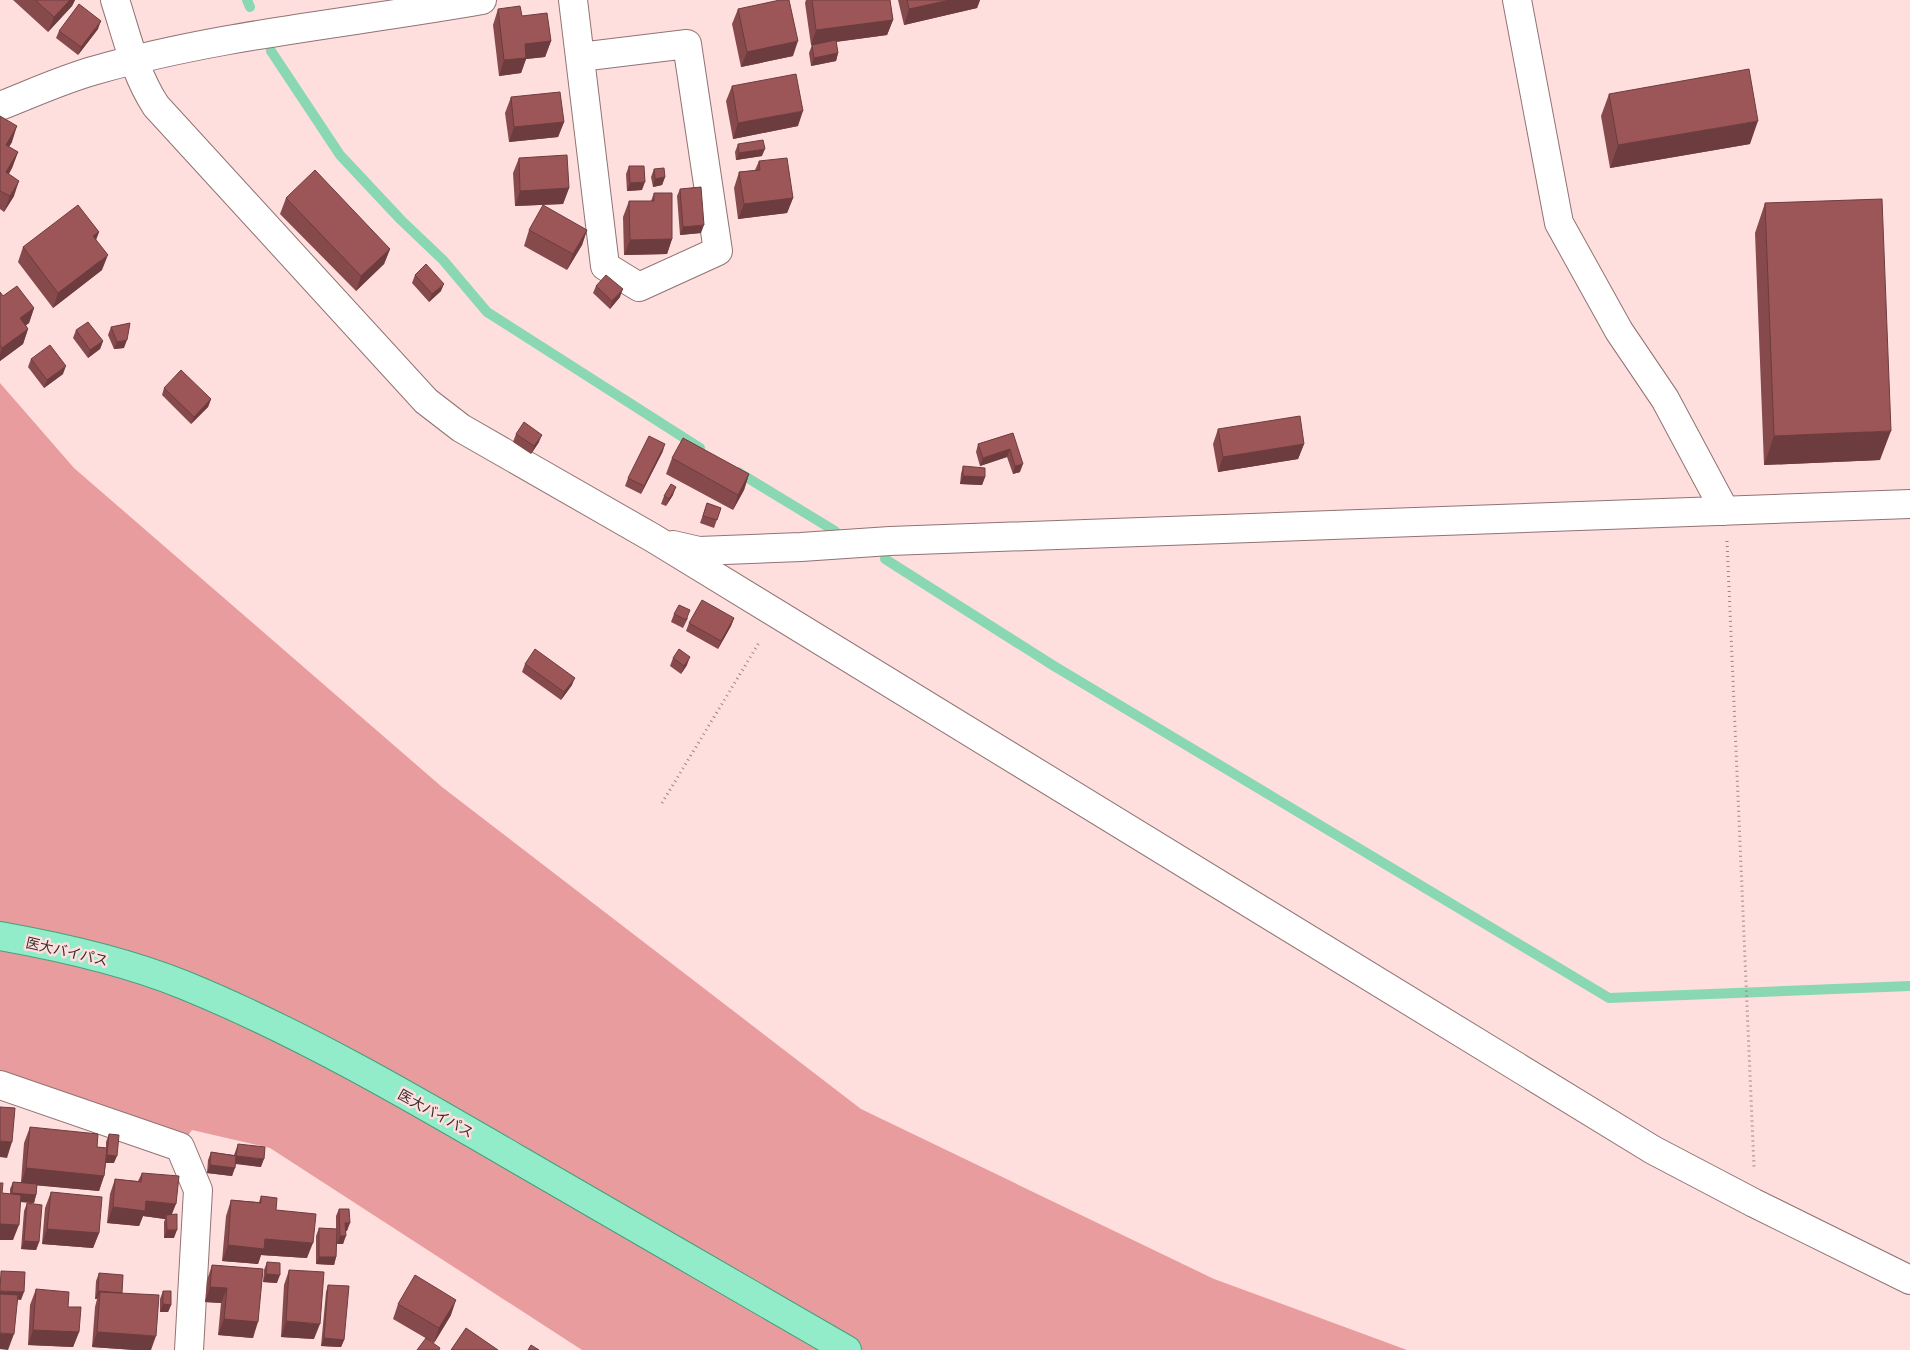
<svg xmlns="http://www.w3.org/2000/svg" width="1910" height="1350" viewBox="0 0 1910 1350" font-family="Lato,'Noto Sans JP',sans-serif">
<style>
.forest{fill:#e99c9d}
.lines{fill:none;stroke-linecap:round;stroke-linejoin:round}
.stream{stroke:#8ad7b3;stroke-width:10}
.minor-casing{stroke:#907373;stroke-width:30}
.major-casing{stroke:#43a07b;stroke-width:30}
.path{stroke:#9b8584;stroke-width:3;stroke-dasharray:1 4;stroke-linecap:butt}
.minor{stroke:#fff;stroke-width:28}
.major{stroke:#92ecca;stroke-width:28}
.wall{fill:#864a4c}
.shaded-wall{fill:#6d3c3e}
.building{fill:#9c5658;stroke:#6d3c3e}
.labels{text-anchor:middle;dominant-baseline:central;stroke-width:5;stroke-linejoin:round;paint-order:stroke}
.street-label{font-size:14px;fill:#372b2b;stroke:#ffdfde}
</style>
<rect width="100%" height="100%" fill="#ffdfde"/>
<path class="forest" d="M0,383l74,85 368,319 419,322 353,170 193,71h-825l-312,-202 -78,-18 -12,17 -180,-69z"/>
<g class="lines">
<path class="stream" d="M247,0l3,7
M271,51l69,104 61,65 42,40 44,52 213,136
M738,472l97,59
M885,559l169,107 555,332 301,-12"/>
<defs>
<path id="minor" d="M115,0c12,37 20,74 41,106l270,295 35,27 192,110 1000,612 101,53 156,77
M573,0l32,266 34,21 79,-36 -31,-207 -107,13
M1517,0l42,223 60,108 46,68 60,112
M0,106c31,-12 63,-27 96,-36 126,-36 257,-47 386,-70
M673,545l26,6 102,-4 89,-6 1020,-37
M0,1085l180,62 18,43 -9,160"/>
<path id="major" d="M0,936c62,11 125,25 184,49 115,47 225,111 333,174 110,64 220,127 330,191"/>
</defs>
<use href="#minor" class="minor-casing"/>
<use href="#major" class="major-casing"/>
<path class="path" d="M1727,541l27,626
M662,803l98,-162"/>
<use href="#minor" class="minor"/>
<use href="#major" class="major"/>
</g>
<path class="wall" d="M13,0h62l-3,6 -24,26z
M806,0h84l3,20 -6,15 -51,7 2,11 -2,8 -25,5 -2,-13 3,-8h-1l-6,-42z
M898,0h82l-3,8 -73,17z
M498,9l24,7 29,25 -6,16 -19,2 -5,14 -22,3 -6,-51z
M738,9l55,47 -52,11 -9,-43z
M98,29l-20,26 -22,-17 3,-7z
M732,86l66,40 -65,13 -7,-38z
M1609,94l141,50 -140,24 -9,-52z
M511,97l53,25 -6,15 -49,5 -4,-29z
M0,116l12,26 -3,5 9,5 -6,16 -3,6 5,22 -10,16 -4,-3z
M738,144l24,12 -26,4 -1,-8z
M519,158l50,30 -6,16 -48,2 -2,-33z
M759,161l34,37 -6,15 -49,6 -4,-31 5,-16 16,-2z
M629,166l13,24 -15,1 -1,-17z
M654,169l11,8 -3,8 -9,2 -2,-10z
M680,189l21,44 -21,2 -3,-39z
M654,193l18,46 -5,15 -43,1 -1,-38 6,-16h22z
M286,198l104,51 -6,15 -28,27 -76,-77z
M1765,203l115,257 -116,5 -9,-232z
M529,230h58l-5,15 -15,25 -43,-24z
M99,232l-3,7 6,31 -49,38 -35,-46 5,-15z
M415,275l26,16 -12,11 -17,-19z
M596,286l24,11 -10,12 -17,-16z
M0,292l3,4 31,12 -5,15 -3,2 2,4 -5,15 -23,17z
M111,327l13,21 -10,1 -6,-14z
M76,330l27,11 -3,8 -12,9 -15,-20z
M31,359l32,15 -19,14 -16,-21z
M164,388l47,11 -3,8 -17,17 -29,-29z
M1218,429l86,15 -6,15 -80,13 -5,-28z
M1013,433l7,39 -7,2 -6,-17 -27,9 -4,-14 2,-8z
M516,434l23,8 -8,12 -18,-12z
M663,451l-22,43 -16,-8 3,-8z
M672,458l77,16 -5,16 -11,20 -67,-36z
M963,466l22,11 -3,8 -22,-1 1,-10z
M673,495l-7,11 -5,-2 3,-8z
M707,503l14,5 -7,20 -14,-5z
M674,614l14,4 -5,10 -12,-6z
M734,618l-3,8 -13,23 -32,-18 3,-8z
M673,658l14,7 -6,9 -11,-8z
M525,664l47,21 -11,15 -39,-28z
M30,1127l67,20 9,1v-6l3,-8 5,29h-8l-2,13 -5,15 -62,-6 -1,10 -2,8 -14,-1 -7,38h-13v-57l2,10 8,1v-5l3,-7h8l3,-39z
M238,1144l23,23 -26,-3 -3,12 -25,-3 1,-13 3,-8 23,3z
M142,1173l30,41 2,24h-10v-16l1,-3 -22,-3 -4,10 -32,-3 3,-29 5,-15 23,2z
M51,1192l48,41 -6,15 -51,-4 3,-36z
M261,1196l15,14 31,48 -46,-3 -3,9 -36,-3 4,-45 5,-16 28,2z
M27,1203l12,39 -3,8 -15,-1 3,-38z
M339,1209l8,22h-1l-3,13h-6v-7l-1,20 -2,8 -18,-1v-28l3,-8 17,1v-13z
M267,1262l10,21 -14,-1 1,-12z
M212,1265l51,4 -10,69 -35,-3 3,-32 -16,-1 2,-22z
M289,1270l25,69 -33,-2 3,-52z
M99,1273l23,20 29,57h-16l-43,-3 3,-40 2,-8h-2l1,-18z
M328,1285l16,55 -3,7 -20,-1 5,-54z
M36,1289l32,18 11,25 -6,15 -45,-2 2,-40z
M163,1291l8,14 -3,7h-8v-13z
M398,1304l53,11 -17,28 -41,-24z"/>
<path class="shaded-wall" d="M70,0h5l-3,6 -24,26 6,-15z
M950,0h30l-3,8 -73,17 5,-16z
M893,20l-6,15 -76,10 5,-15z
M101,21l-3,8 -20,26 3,-8z
M551,41l-6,16 -19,2 -5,14 -22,3 5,-16 21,-16z
M798,41l-5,15 -52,11 6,-15z
M838,53l-2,8 -25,5 3,-8z
M803,111l-5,15 -65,13 5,-16z
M1758,121l-8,23 -140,24 8,-23z
M564,122l-6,15 -49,5 5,-15z
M17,126l-5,16 -12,19 6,-16z
M765,149l-3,7 -26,4 3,-7z
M18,152l-6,16 -12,19 6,-15z
M665,177l-3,8 -9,2 2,-8z
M19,181l-5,15 -10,16 6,-16z
M645,182l-3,8 -15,1 3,-8z
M569,188l-6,16 -48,2 5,-15z
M793,198l-6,15 -49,6 6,-15z
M704,225l-3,8 -21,2 3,-8z
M587,230l-5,15 -15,25 6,-16z
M99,232l-6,16v-12z
M672,239l-5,15 -43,1 6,-15z
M390,249l-6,15 -28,27 5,-15z
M108,255l-6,15 -49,38 5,-15z
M444,284l-3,7 -12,11 3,-8z
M623,289l-3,8 -10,12 2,-8z
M34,308l-5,15 -14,11 5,-16z
M28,329l-5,15 -23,17v-7l2,-6z
M127,340l-3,8 -10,1 3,-7z
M103,341l-3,8 -12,9 2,-8z
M66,366l-3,8 -19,14 3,-8z
M211,399l-3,8 -17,17 3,-7z
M1891,431l-11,29 -116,5 10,-29z
M542,435l-3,7 -8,12 3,-8z
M665,444l-2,7 -22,43 3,-8z
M1304,444l-6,15 -80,13 5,-15z
M1010,449l-3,8 -27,9 3,-8z
M1023,464l-3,8 -7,2 2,-8z
M749,474l-5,16 -11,20 5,-15z
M963,476l22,1 -3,8 -22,-1z
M676,487l-3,8 -7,11 3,-7z
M734,618l-3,8 -13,23 3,-8z
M690,657l-3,8 -6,9 3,-8z
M575,678l-3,7 -11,15 3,-8z
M0,1141l12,1 -5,16 -7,-1z
M107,1155l10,1 -3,7h-9z
M236,1156l28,3 -3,8 -28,-4z
M210,1165l25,3 -3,8 -25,-3z
M26,1168l78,8 -5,15 -78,-7z
M12,1193l24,2 -2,8 -25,-2z
M146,1201l30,3 -6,15 -4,-4 -1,4 -22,-3 -4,10 -32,-3 6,-16z
M345,1223h5l-3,8h-5z
M0,1224l19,1 -6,15h-13z
M47,1229l52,4 -6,15 -51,-4z
M167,1230h10l-3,8h-10z
M340,1236h6l-3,8h-6z
M265,1239l48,4 -6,15 -46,-3 -3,9 -36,-3 6,-16z
M24,1241l15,1 -3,8 -15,-1z
M319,1257h17l-2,8 -18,-1z
M266,1274l14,1 -3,8 -14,-1z
M210,1287l17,1 -6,15 -16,-1z
M0,1291l24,1 -3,8 -21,-2z
M98,1291l24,2 -22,-1 -3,7h-2z
M456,1300l-5,15 -17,28 5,-15z
M163,1304l8,1 -3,7h-8z
M224,1319l34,3 -5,16 -35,-3z
M286,1321l34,3 -6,15 -33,-2z
M33,1330l46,2 -6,15 -45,-2z
M97,1332l59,4 -5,14h-16l-43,-3z
M0,1333l14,1 -6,16 -8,-1z
M324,1338l20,2 -3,7 -20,-1z"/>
<path class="building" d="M35,0h35l-16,17z
M780,0h9l9,41 -51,11 -9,-43z
M812,0h78l3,20 -77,10z
M907,0h43l-41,9z
M79,4l22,17 -20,26 -22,-16z
M520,6l2,10 25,-3 4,28 -26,3 1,14 -22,2 -6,-51z
M836,40l2,13 -24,5 -2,-13z
M1749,69l9,52 -140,24 -9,-51z
M796,74l7,37 -65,12 -6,-37z
M560,92l4,30 -50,5 -3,-30z
M0,116l17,10 -11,19 12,7 -12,20 13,9 -9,15 -10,-5z
M763,140l2,9 -26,4 -1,-9z
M567,155l2,33 -49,3 -1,-33z
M787,158l6,40 -49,6 -5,-32 21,-2 -1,-9z
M629,166h15l1,16 -15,1z
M664,168l1,9 -10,2 -1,-10z
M315,170l75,79 -29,27 -75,-78z
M701,187l3,38 -21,2 -3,-38z
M654,193h18v46l-42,1 -1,-39h25z
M1882,199l9,232 -117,5 -9,-233z
M78,205l21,27 -6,4 15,19 -50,38 -35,-46z
M543,205l44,25 -14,24 -44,-24z
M426,264l18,20 -12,10 -17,-19z
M606,275l17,14 -11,12 -16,-15z
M17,286l17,22 -14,10 8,11 -26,19 -2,-3v-53l3,4z
M88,322l15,19 -13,9 -14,-20z
M130,323l-3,17 -10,2 -6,-15z
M50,345l16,21 -19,14 -16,-21z
M181,370l30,29 -17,18 -30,-29z
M1300,416l4,28 -81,13 -5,-28z
M524,422l18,13 -8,11 -18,-12z
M1013,433l10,31 -8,2 -5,-17 -27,9 -5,-14z
M649,436l16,8 -21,42 -16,-8z
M683,438l66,36 -11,21 -66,-37z
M963,466l22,2v9l-22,-1z
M671,484l5,3 -7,12 -5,-3z
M707,503l14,5 -4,12 -14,-4z
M702,600l32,18 -13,23 -32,-18z
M679,605l11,5 -4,10 -12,-6z
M535,649l40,29 -11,14 -39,-28z
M679,649l11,8 -6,9 -11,-8z
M0,1107l15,1 -3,34 -12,-1z
M30,1127l68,7 -1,13 10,1 -3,28 -78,-8z
M109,1134l10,1 -2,21 -10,-1z
M238,1144l27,3 -1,12 -28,-3z
M211,1152l25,4 -1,12 -25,-3z
M142,1173l37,3 -3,28 -30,-3 -1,10 -32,-4 2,-28 26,3z
M13,1182l24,2 -1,11 -24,-2z
M0,1183h3l-1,10 19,2 -2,30 -19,-1z
M51,1192l51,5 -3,36 -52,-4z
M261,1196l16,2 -1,12 40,4 -3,29 -48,-4 -1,10 -36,-4 3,-45 30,3z
M27,1203l15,2 -3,37 -15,-1z
M339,1209h10l1,14h-5l1,13h-6z
M177,1214v16h-10l-1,-15z
M319,1228l18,1 -1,28h-17z
M267,1262l13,1v12l-14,-1z
M212,1265l51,4 -5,53 -34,-3 3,-31 -17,-1z
M289,1270l35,2 -4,52 -34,-3z
M1,1271l24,1 -1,20 -24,-1z
M99,1273l24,2 -1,18 -24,-2z
M415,1275l41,25 -17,28 -41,-24z
M328,1285l21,1 -5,54 -20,-2z
M36,1289l33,3 -1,15h13l-2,25 -46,-2z
M163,1291h8v14l-8,-1z
M100,1292l59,3 -3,41 -59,-4z
M0,1294l18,1 -4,39 -14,-1z
M466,1328l32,22h-47z
M426,1338l14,10 -1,2h-22z
M531,1345l8,5h-11z"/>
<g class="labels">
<g class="street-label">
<text transform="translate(67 951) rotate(13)">医大バイパス</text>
<text transform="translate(436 1113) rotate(29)">医大バイパス</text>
</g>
</g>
</svg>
